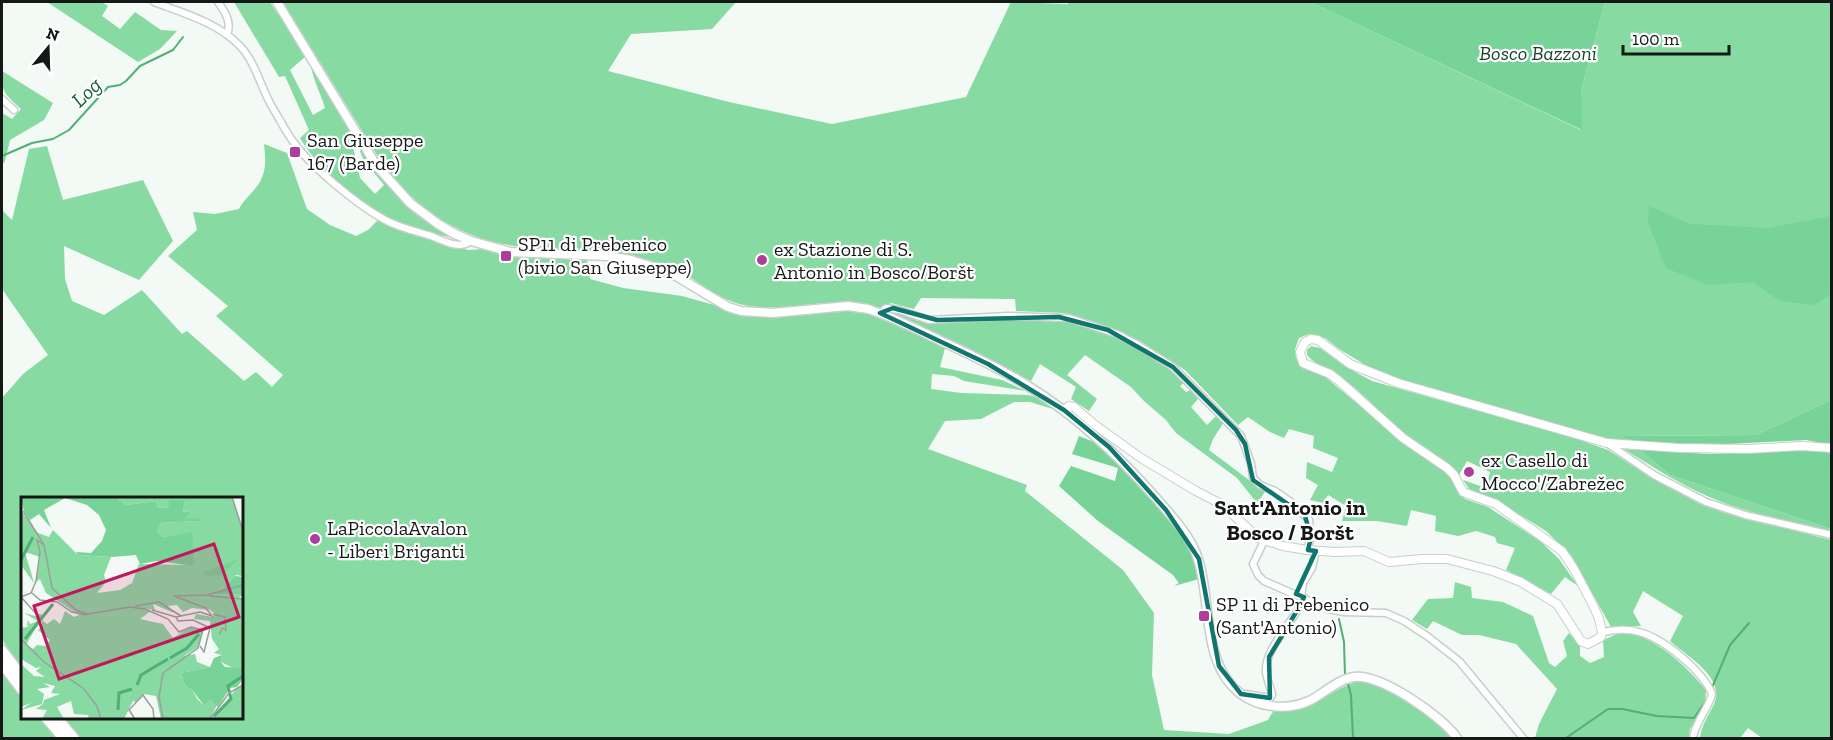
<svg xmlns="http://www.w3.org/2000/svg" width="1833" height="740" viewBox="0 0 1833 740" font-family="'Zilla Slab',serif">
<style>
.green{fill:#86daa2;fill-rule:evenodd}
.forest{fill:#77d397}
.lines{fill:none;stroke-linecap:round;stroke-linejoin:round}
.stream{stroke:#52af75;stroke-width:2}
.minor-casing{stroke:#c8ceca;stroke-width:9}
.tertiary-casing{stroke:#c8ceca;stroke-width:10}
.secondary-casing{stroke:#c8ceca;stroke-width:11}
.trunk-casing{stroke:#c8ceca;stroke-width:12}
.minor{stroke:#fff;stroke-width:6}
.tertiary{stroke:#fff;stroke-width:8}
.secondary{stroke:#fff;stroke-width:8}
.trunk{stroke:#fff;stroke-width:9}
.marked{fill:none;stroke:#0f766e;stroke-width:4.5;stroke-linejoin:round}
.poi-dot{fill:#ad3e9c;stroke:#fff;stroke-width:2}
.labels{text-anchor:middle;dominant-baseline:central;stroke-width:4.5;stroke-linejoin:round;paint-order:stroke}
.park-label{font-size:20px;font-style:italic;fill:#183e27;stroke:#fff}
.poi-label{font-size:20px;fill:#161816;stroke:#fff;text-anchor:start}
.water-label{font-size:21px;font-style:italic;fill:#1a5d37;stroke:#fff}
.quarter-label{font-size:22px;font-weight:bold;fill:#161816;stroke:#fff}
.inset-river{fill:none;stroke:#52af75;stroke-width:3}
.inset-road{fill:none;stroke:#9b9f9b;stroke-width:1.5}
.view{fill:#c2185b;fill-opacity:0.15;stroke:#c2185b;stroke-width:3}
.inset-edge{fill:none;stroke:#161816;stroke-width:3}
</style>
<rect width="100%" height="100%" fill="#f3f9f4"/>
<path class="green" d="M47,2h55l6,4 -6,10 18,13 15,-17 26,18 16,1 -17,18 -22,13z
M234,2h36l36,54 -16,14 23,45 12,-7c-3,-12 -14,-33 -14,-44l46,76 -4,7 7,31 15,16 9,-9 -21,-26 -3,-8 1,-4c28,44 51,68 98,92 -26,-5 -56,-12 -79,-26 -28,-17 -64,-47 -80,-75l9,-8 -24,-54 -6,1z
M283,2h453l-24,27 -81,5 -23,37 121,31 103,22 134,-27 45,-95 57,2 1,-2h241l271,128v-39l24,-89h226v398l-75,35 -132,1 7,7 -34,-7 -178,-49 -50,-20 -30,-18 -14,-11 -16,-4 -10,4 -4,11 1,9 6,10 21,7 87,73 27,18 14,11 6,13 8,9 23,8 52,34 19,18 19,27 -13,-9 -14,17 -45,-24 9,-22 -18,-5 -2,-6 -19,-6 -18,5 -23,-5 1,-15 -25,-6 -4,16 -30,-5h-35l4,-15 -18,-11 -5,8 -13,-3 8,-15 -12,-7 1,-16 25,10 6,-14 -25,-10 1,-12 -25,-7 -5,9 -14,-6 -22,-15 -10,8 -53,-55 -45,-29 -42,-18 -33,-10 -49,-2 -1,-12 -94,-1 -7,11 -23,-6 -11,6c-41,-17 -87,4 -131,-3 -27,-4 -45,-21 -68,-34 -12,-6 -26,-10 -39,-14 -27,-8 -54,-7 -81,-8 -78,-2 -124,-21 -175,-80z
M2,71l51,32 -9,17 -34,20 -5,21 -3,4v-52l10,6 9,-10c-15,-15 -20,-15 -19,-38z
M264,144l23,9 20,56 23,16 26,11 12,-6 10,-10 23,10 67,20 16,-1 33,7 70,3 3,20 33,9 59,8 71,20 92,-6 23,1 77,37 -5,19 62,13 24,11 -62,-10 -10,-5 -22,-2 -1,15 30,4 67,2 12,3 16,12 -26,-8h-16l-33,17 -36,2 -17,28 99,36 -2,6 98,79 31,43 -2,62 12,55 65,4 39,-14 6,-10c39,1 50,-17 84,-29 37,5 70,31 95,57h-1451v-79l8,-8 -8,-11v-242l21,-24 25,-19 -46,-66v-79l10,10 17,-71 18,-3 16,54 80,-20 30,61 -34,39 -75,-34 1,33 7,22 32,14 38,-25 40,44 5,-3 57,50 12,-9 16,15 11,-12 -67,-59 12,-10 -60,-50 29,-26 -4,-18 22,2 24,-5c4,-8 9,-12 15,-19 13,-14 12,-29 10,-46zM22,498h220v220h-220z
M894,314h10l17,6 22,3 65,-3 56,1 47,14 25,11 27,18 21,19 -4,3 6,6 5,-2 7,9 -7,8 16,18 10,-10 7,7 -11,17 -4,11 56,42 -8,11 -20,-25 -61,-45 -10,-13 -22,-19 -13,-14 -46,-32 -18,20 30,24 -8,12 -18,-12 5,-12 -36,-23 -9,17 -67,-35z
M1311,346l9,2 26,19 26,14 205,58 31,11 49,31 43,23 25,9 106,27v198h-69l-14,-10 -8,10h-40c1,-13 9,-22 14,-34 12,-26 -27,-48 -44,-63l13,-25 -40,-25 -10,21 8,14 -30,1 -40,-72 -25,-24 -52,-32 -25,-10 -6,-9 23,8 4,-16 -23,-11 -8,14c-15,-16 -29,-19 -45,-32 -23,-19 -42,-41 -65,-60 -13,-11 -31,-15 -42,-28v-5z
M1624,449l16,1 30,25 161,54v3c-37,-9 -76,-17 -112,-31 -34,-13 -64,-33 -95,-52z
M1455,582l16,5 1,11 31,4 30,14 16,47 6,4 12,-11 -4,-15 6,-8 11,13v10l10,7 14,-6 -1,-17c6,-2 12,-6 18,-7 30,-2 68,36 85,57l-1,16 -15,23 -1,9h-154l4,-14 18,-35 -41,-45 -37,-9h-17l-29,-14 -6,8 -15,-9 16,-21 25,-1z"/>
<path class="forest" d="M1310,2h295l-24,89 1,39z
M1649,206l41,18 79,4 62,-12v78l-17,11 -34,-4 -27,-19 -45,3 -42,-17 -18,-45z
M1831,400v45l-25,-5 -78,4 -97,-1 -8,-7 133,-1z
M1079,436l22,9 79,87 14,27 5,20 -25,7 5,-3 -6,-8 -75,-54 -39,-35 12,-20 44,15 3,-13 -46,-14z
M1640,450l70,4 106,-4 15,3v76l-161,-54z"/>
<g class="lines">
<path class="stream" d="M2,156l30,-13 21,-4 16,-9 39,-43 12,-2 6,-4 14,-15 33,-16 10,-13
M1339,619l5,23 1,34
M1348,684l3,11 2,43
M1711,690l19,-45 19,-22
M1566,738l42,-29h14l35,7 37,2 14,-20"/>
<defs>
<path id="minor" d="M154,2c29,11 62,20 85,43 16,16 21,40 32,60 7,11 13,24 21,35 19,27 64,64 93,80 13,7 29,11 43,15 13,4 31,16 43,6
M218,2c7,10 14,20 9,33
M2,99l12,11
M880,313l6,-5 13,2 30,10 79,-4 61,2 48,16 23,12 33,21 68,69 10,27 2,15 7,7 15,6 16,11 18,18 2,17 -4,13
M1607,443l47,32 52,27 39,13 87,20
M1264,541l-11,23 5,11 6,6 64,28 16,3 42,1 18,8 23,15 32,25 64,77
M1301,596l2,-13 9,-15 4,-17
M1602,632c13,-2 24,-4 37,0 24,6 64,39 73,62 -4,16 -17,28 -19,44
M1245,694l25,4 2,-3c-1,-7 -5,-15 -6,-23 -2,-25 30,-51 38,-75"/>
<path id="tertiary" d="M1064,410l5,-4 5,1 21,18 46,33 55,33 27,14 35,33 25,8 24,4 28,2 29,-1 25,11 33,-3h25l46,12 28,11 36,22 24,37 7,3 13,-7 1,-5 -3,-13 -5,-12 -20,-38 -12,-18 -66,-47 -33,-12 -9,-17 -7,-7 -44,-30 -65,-58 -8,-6 -27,-11 -3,-11 5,-10 6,-3 7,1 32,24 48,19 209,60 72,5 69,1 53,-3 31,2"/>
<path id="secondary" d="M277,2l99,163 34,38 28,21 15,9 18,8 39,11 98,4 23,4 40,13 57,34 13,4 32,2 75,-7 20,3c25,8 48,20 71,31 30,14 61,28 89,46 49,30 91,70 129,113 15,18 34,37 41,60 14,43 3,105 43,135 19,14 48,17 70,6 13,-7 28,-21 43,-23 26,-4 89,40 103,61"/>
<path id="trunk" d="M2,650l20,26
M2,664l20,26
M46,718l17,20
M57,718l17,20"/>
</defs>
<use href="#minor" class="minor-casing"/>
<use href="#tertiary" class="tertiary-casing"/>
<use href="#secondary" class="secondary-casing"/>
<use href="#trunk" class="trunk-casing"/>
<use href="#minor" class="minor"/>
<use href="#tertiary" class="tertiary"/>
<use href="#secondary" class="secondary"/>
<use href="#trunk" class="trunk"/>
</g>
<path class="marked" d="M893,308l44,12 122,-3 49,13 65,37 63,63 9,14 8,36 52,36 6,21 -3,13 8,1 -20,43 8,3 -3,7 -32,53 1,41 -29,-4 -22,-28 -20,-107 -33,-49 -57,-63 -45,-37 -76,-46 -108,-51z"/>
<g class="poi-dot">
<rect x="289" y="146" width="12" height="12" rx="3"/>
<rect x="500" y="250" width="12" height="12" rx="3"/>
<circle cx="762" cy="260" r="6"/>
<circle cx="1469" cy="472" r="6"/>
<circle cx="315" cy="539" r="6"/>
<rect x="1198" y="610" width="12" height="12" rx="3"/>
</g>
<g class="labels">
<g class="park-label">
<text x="1538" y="53">Bosco Bazzoni</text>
</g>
<g class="poi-label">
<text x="307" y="140">San Giuseppe<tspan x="307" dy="23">167 (Barde)</tspan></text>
<text x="518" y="244">SP11 di Prebenico<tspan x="518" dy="23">(bivio San Giuseppe)</tspan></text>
<text x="774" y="249">ex Stazione di S.<tspan x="774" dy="23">Antonio in Bosco/Boršt</tspan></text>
<text x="1481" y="460">ex Casello di<tspan x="1481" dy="23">Mocco'/Zabrežec</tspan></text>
<text x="327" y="528">LaPiccolaAvalon<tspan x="327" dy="23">- Liberi Briganti</tspan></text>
<text x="1216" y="604">SP 11 di Prebenico<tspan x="1216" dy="23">(Sant'Antonio)</tspan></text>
</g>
<g class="water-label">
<text transform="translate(86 92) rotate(-44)">Log</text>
</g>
<g class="quarter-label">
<text x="1290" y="507">Sant'Antonio in<tspan x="1290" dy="25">Bosco / Boršt</tspan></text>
</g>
</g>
<g transform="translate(21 497)">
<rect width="222" height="222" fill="#f3f9f4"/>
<path d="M94,0h117l11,35v44l-7,-1 -15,15 -12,4 34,1 -4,3 4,1v74l-24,-12 3,-6 -8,-2 5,-4 -7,-10 -2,-18 -16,-2 2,-5 17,3 1,-4 -7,-5 -13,-6 15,8 -17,-2 -9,4 -6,-7 -9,1 6,7 -21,-9 2,6 -22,-3 18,4 -11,8 23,5 10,14 17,-11 13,4 -5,16 -14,9 11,-2 2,8 13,5 -29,6 4,13 7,4 6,10 6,5 7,-5 6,5 -7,14h-49l-5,-23 -12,-2 -8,8 -3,-1 -9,18h-22l-1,-4 -1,4h-11l-1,-4 -14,-1 -3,-13 -14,6 7,12h-22l5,-9 -11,-1 7,-5 1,-4 16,-6 -9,-1 4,-7 -12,-3 7,4 -13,2 7,5 -2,10 -21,6 10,-7 -10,4v-43l13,12 11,1 -9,-6 5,-4 -5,1 -15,-9v-34l3,3 5,-2 -2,-1 1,-5 2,4 8,-3 -14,-8 15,4 -4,-4 8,2 -17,30 7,4 4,-4 9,1 4,-6 -12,-10 4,-3v-7l5,4 7,-5 6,5 5,-13 9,6 5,-2 -33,-22 -6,-14 -4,3 4,-25 -15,-5 9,31 -13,-18v-54l17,22 11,4 4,-7 25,25 33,2 -7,18 2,7 -9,11 23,-3 12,-7 7,-19 54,1 -2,-32 -28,4 -6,-6 4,-8 37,-2 -14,-2 -1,-3 9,-5 -9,1 2,-12h-16v7l-11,1 -2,-7 -30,4zM217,190h5v32h-32z" fill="#86daa2"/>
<path d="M0,0h94l11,8 30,-4 2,7 11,-1v-7h16l-2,12 9,-1 -8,8 16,-1 -2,3 -37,2 -4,8 6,6 29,-5 2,34 -37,-5 -17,3 -4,-9 -25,2 -33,-2 -2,-3 15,1 11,-12 4,-11 -7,-15 -12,-10 -22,-7 -21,12 7,18 -12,-14 -9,6 4,7 -10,-16zM216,63l-15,15 -16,1 -3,-4zM214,79l8,1v18l-35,-1 13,-4zM201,158l-2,6 5,6 18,1v11l-6,8 -7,1 -12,19 -7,-7 -7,5 -12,-15 -7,-4 -4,-13 29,-6 4,-9z" fill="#77d397"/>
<path class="inset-river" d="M0,63l12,-23M4,142l28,-35M149,161l17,-10 12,-14M116,188l4,-10 27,-16M97,213l1,-17 13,-4M193,219l17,-17 -3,-13 15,-10"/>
<path class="inset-road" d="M211,0l11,34M2,14l21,34 8,43 24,22 12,4 42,-7 15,2 23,10 11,13 12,-5 12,3 -5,18 -35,25 -4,24 4,22M11,96l8,7 17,2 15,10 15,3M188,99l34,3M0,100l10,-4 5,-12 4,-29 -3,-12 7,5M0,100l18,20M114,109l24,-4 22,14M131,113l24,7 24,-5 12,4 -6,-8 -32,-12 33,-1 36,-10M192,117l12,3 1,13 -4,-2 -2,6M155,120l2,4 15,-1 17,8 -6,24 -4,-6M0,142l23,23 39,26 14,18 4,13M114,222l-6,-9 14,-15 10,14 1,10M189,222l19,-26 14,-8"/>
<path class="view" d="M193,47l25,73 -180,62 -25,-73z"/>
<rect width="222" height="222" class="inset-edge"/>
</g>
<rect width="1833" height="740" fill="none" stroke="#161816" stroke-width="6"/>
<g transform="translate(48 48) rotate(19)" stroke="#ffffff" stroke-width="4.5" paint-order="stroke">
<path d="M0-4.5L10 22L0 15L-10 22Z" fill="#161816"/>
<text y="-9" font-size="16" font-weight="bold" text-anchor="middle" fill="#161816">N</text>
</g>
<path d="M1623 45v9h106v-9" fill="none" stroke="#161816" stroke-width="3"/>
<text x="1632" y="45" font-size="18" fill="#161816" stroke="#ffffff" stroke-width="4.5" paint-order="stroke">100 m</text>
</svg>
